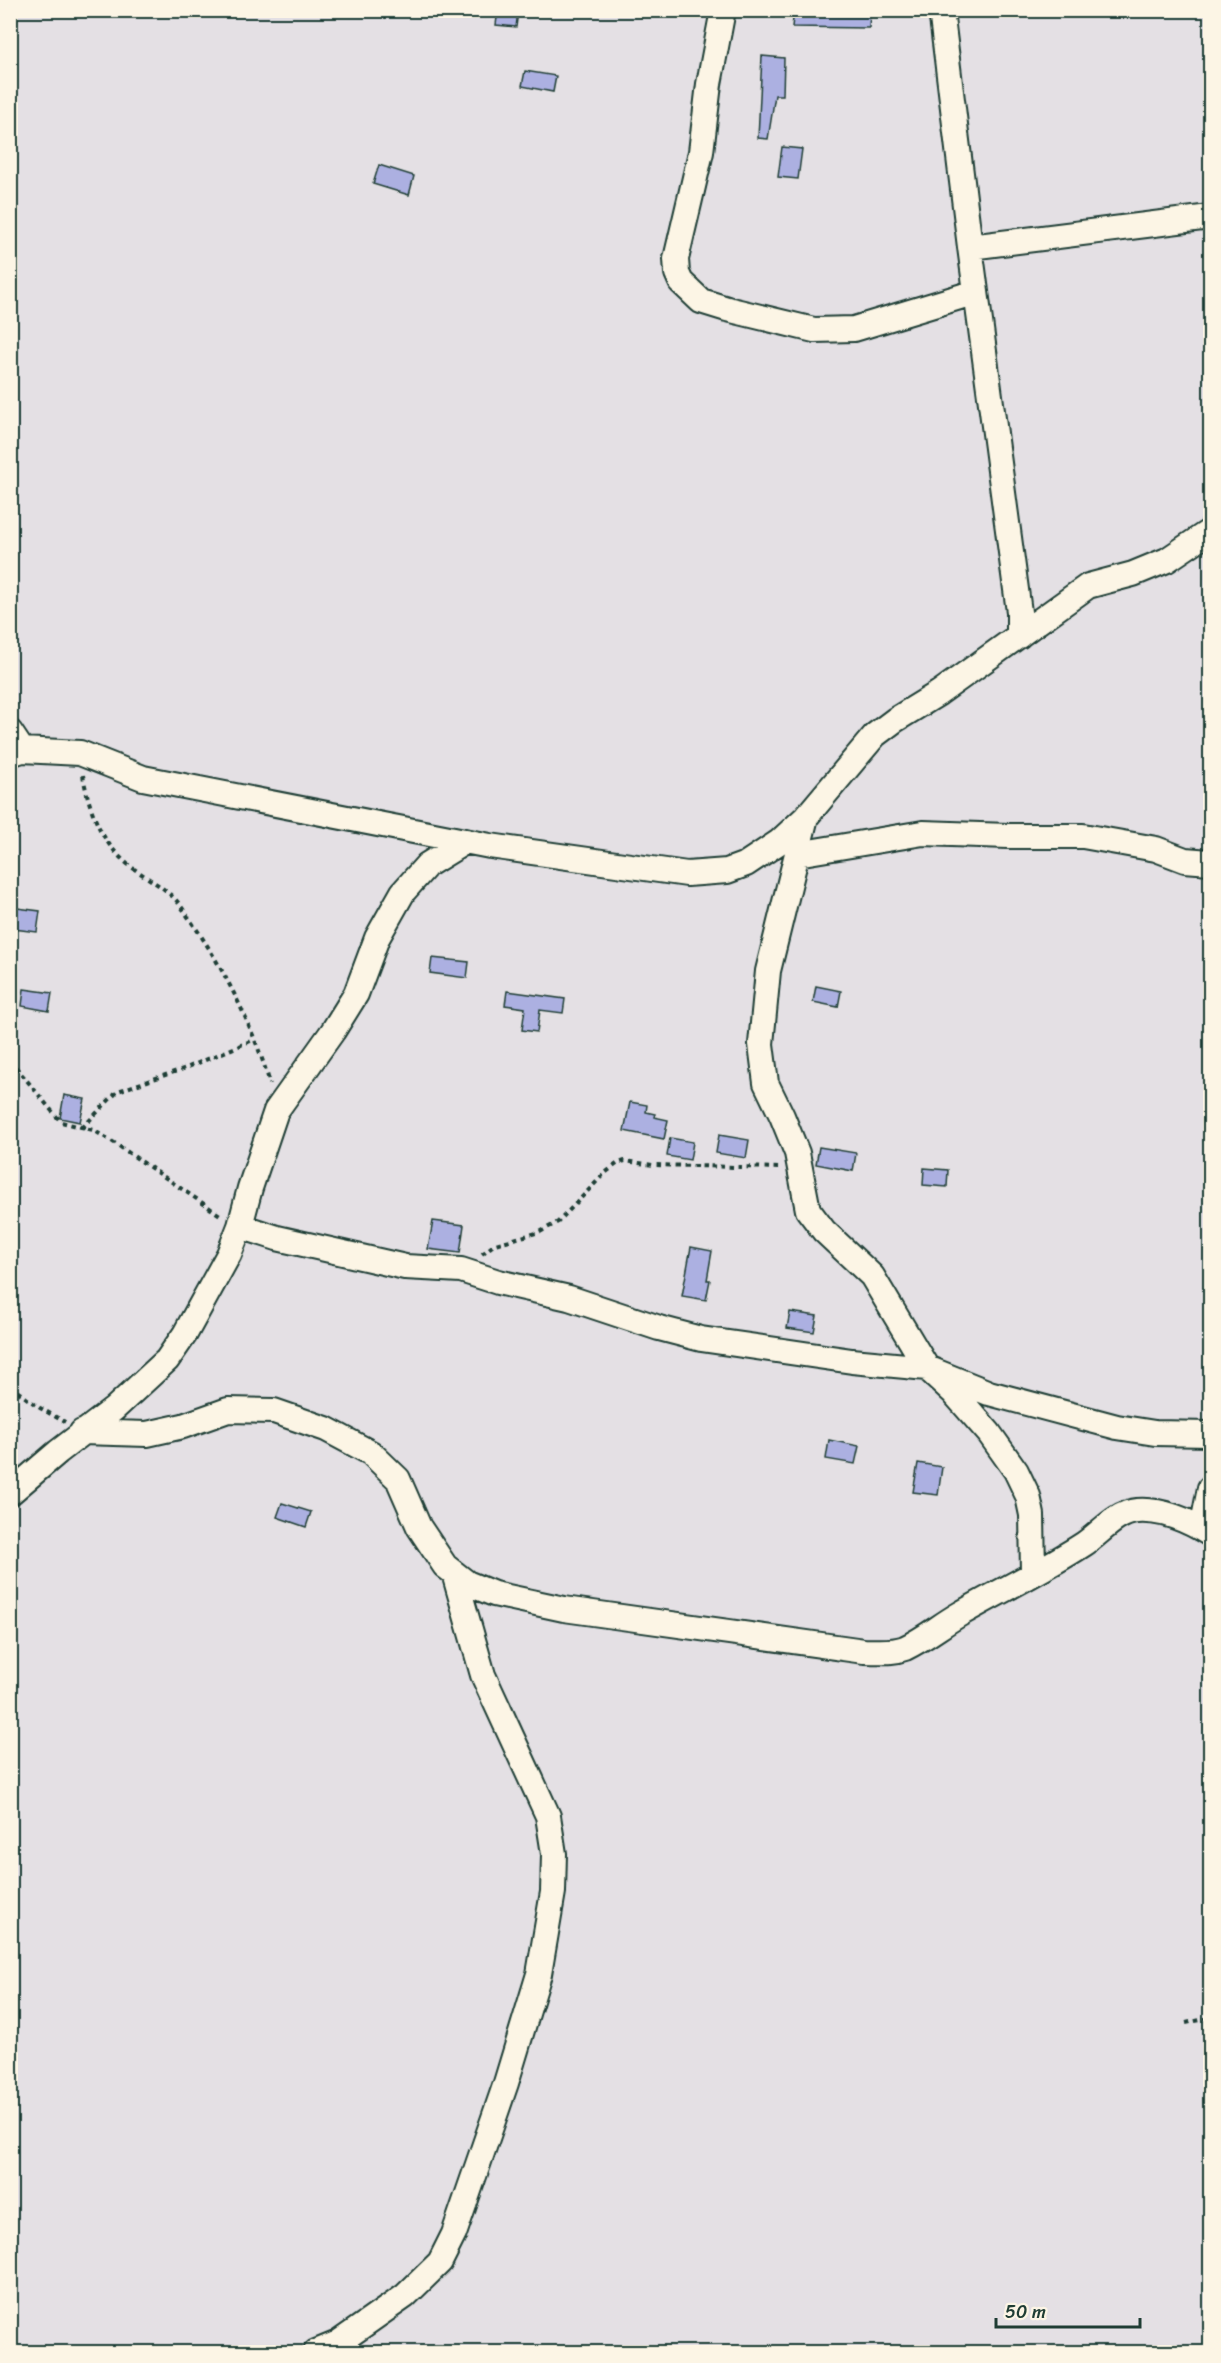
<svg xmlns="http://www.w3.org/2000/svg" width="1221" height="2363" viewBox="0 0 1221 2363" font-family="Sriracha,sans-serif">
<style>
.building{fill:#acb0e1;stroke:#1f3d34;stroke-width:1.5}
.lines{fill:none;stroke-linecap:round;stroke-linejoin:round}
.minor-casing{stroke:#1f3d34;stroke-width:28}
.path{stroke:#1f3d34;stroke-width:4;stroke-dasharray:4.5 4.5;stroke-linecap:butt}
.minor{stroke:#fcf5e5;stroke-width:24}
</style>
<rect width="100%" height="100%" fill="#e4e0e4"/>
<filter id="ink" filterUnits="userSpaceOnUse"><feTurbulence type="fractalNoise" baseFrequency=".0167" numOctaves="2"/><feDisplacementMap in="SourceGraphic" scale="12" xChannelSelector="R" yChannelSelector="G"/><feConvolveMatrix kernelMatrix="1 2 1 2 8 2 1 2 1" color-interpolation-filters="sRGB"/></filter>
<g filter="url(#ink)">
<path class="building" d="M498,10l20,2 -2,15 -20,-2z
M794,10l76,1 -1,17 -77,-1z
M762,56l22,2 -1,37h-8l-7,44 -10,-1z
M525,71l31,5 -3,16 -31,-6z
M782,147l20,2 -4,30 -20,-2z
M379,165l35,11 -5,19 -36,-11z
M17,908l23,3 -3,21 -23,-3z
M432,958l37,4 -2,16 -37,-5z
M816,986l25,5 -3,16 -25,-5z
M24,989l28,4 -3,18 -27,-5z
M507,991l58,8 -2,14 -23,-3 -3,22 -15,-2 3,-22 -20,-3z
M64,1095l21,4 -5,23 -20,-4z
M630,1102l17,3 -1,7 9,2 -1,3 14,3 -4,19 -40,-8z
M719,1135l30,5 -3,18 -30,-5z
M670,1138l23,4 -3,18 -23,-4z
M819,1147l37,6 -3,18 -37,-7z
M924,1168l24,2 -1,17 -24,-2z
M433,1221l31,4 -4,28 -32,-4z
M691,1247l21,4 -5,29h3l-4,20 -24,-4z
M790,1312l27,4 -3,16 -27,-4z
M829,1440l30,6 -4,18 -29,-5z
M918,1463l24,4 -4,28 -25,-3z
M282,1503l29,9 -5,15 -29,-10z"/>
<g class="lines">
<defs>
<path id="minor" d="M723,10l-14,74 -8,68 -25,107 1,14 4,9 20,19 26,8 87,21 40,-1 122,-37
M941,10l29,237 49,365v24
M970,247l240,-30
M10,732l12,18
M10,754l12,-4 58,3 63,25 347,68 197,28 40,-3 19,-7 33,-22 27,-25 69,-82 20,-15 44,-27 149,-107 45,-12 34,-14 43,-29
M806,817l-38,154 -7,73 5,39 16,33 15,37 11,57 16,21 48,45 55,92 27,25 35,40 27,38 12,25 4,19 1,57
M797,854l126,-21 85,3h75l73,13 29,11 25,2
M240,1226l37,12 128,29 56,3 37,12 71,16 90,30 42,11 151,22 75,7 62,25 128,34 38,6 55,1
M82,1432l65,2 36,-8 45,-16 46,1 52,18 45,24 27,26 21,48 26,39 22,17 27,11 70,15 300,42c14,0 28,2 41,-3 19,-9 36,-23 55,-34 40,-23 84,-44 124,-70 17,-11 31,-31 53,-33 26,-2 52,10 73,23
M10,1493l48,-41 56,-43 53,-49 18,-26 44,-80 11,-28 10,-38 26,-77 57,-80 23,-37 21,-56 26,-46 24,-27 39,-24
M1202,1529l8,-41
M316,2352l22,-9 67,-47 35,-34 14,-28 52,-151 33,-109 14,-82 1,-38 -6,-38 -65,-141 -29,-102"/>
</defs>
<use href="#minor" class="minor-casing"/>
<path class="path" d="M83,775c6,35 18,68 47,91 15,11 31,19 44,32 8,8 13,18 19,26 32,46 62,107 77,160
M10,1060l51,62 32,8 17,10 113,77
M82,1128l36,-37 68,-23 67,-28
M482,1254l13,-10 45,-12 18,-10 47,-49 13,-10 7,-2 28,4 128,3
M10,1386l30,22 25,14
M1186,2023l24,-5"/>
<use href="#minor" class="minor"/>
</g>
</g>
<rect width="1221" height="2363" fill="none" stroke="#fcf5e5" stroke-width="36"/>
<rect x="18" y="18" width="1185" height="2327" fill="none" stroke="#1f3d34" stroke-width="2" filter="url(#ink)"/>
<path d="M996 2318v9h144v-9" fill="none" stroke="#1f3d34" stroke-width="3"/>
<text x="1005" y="2318" font-size="18" fill="#1f3d34" stroke="#fcf5e5" stroke-width="4.5" paint-order="stroke">50 m</text>
</svg>
